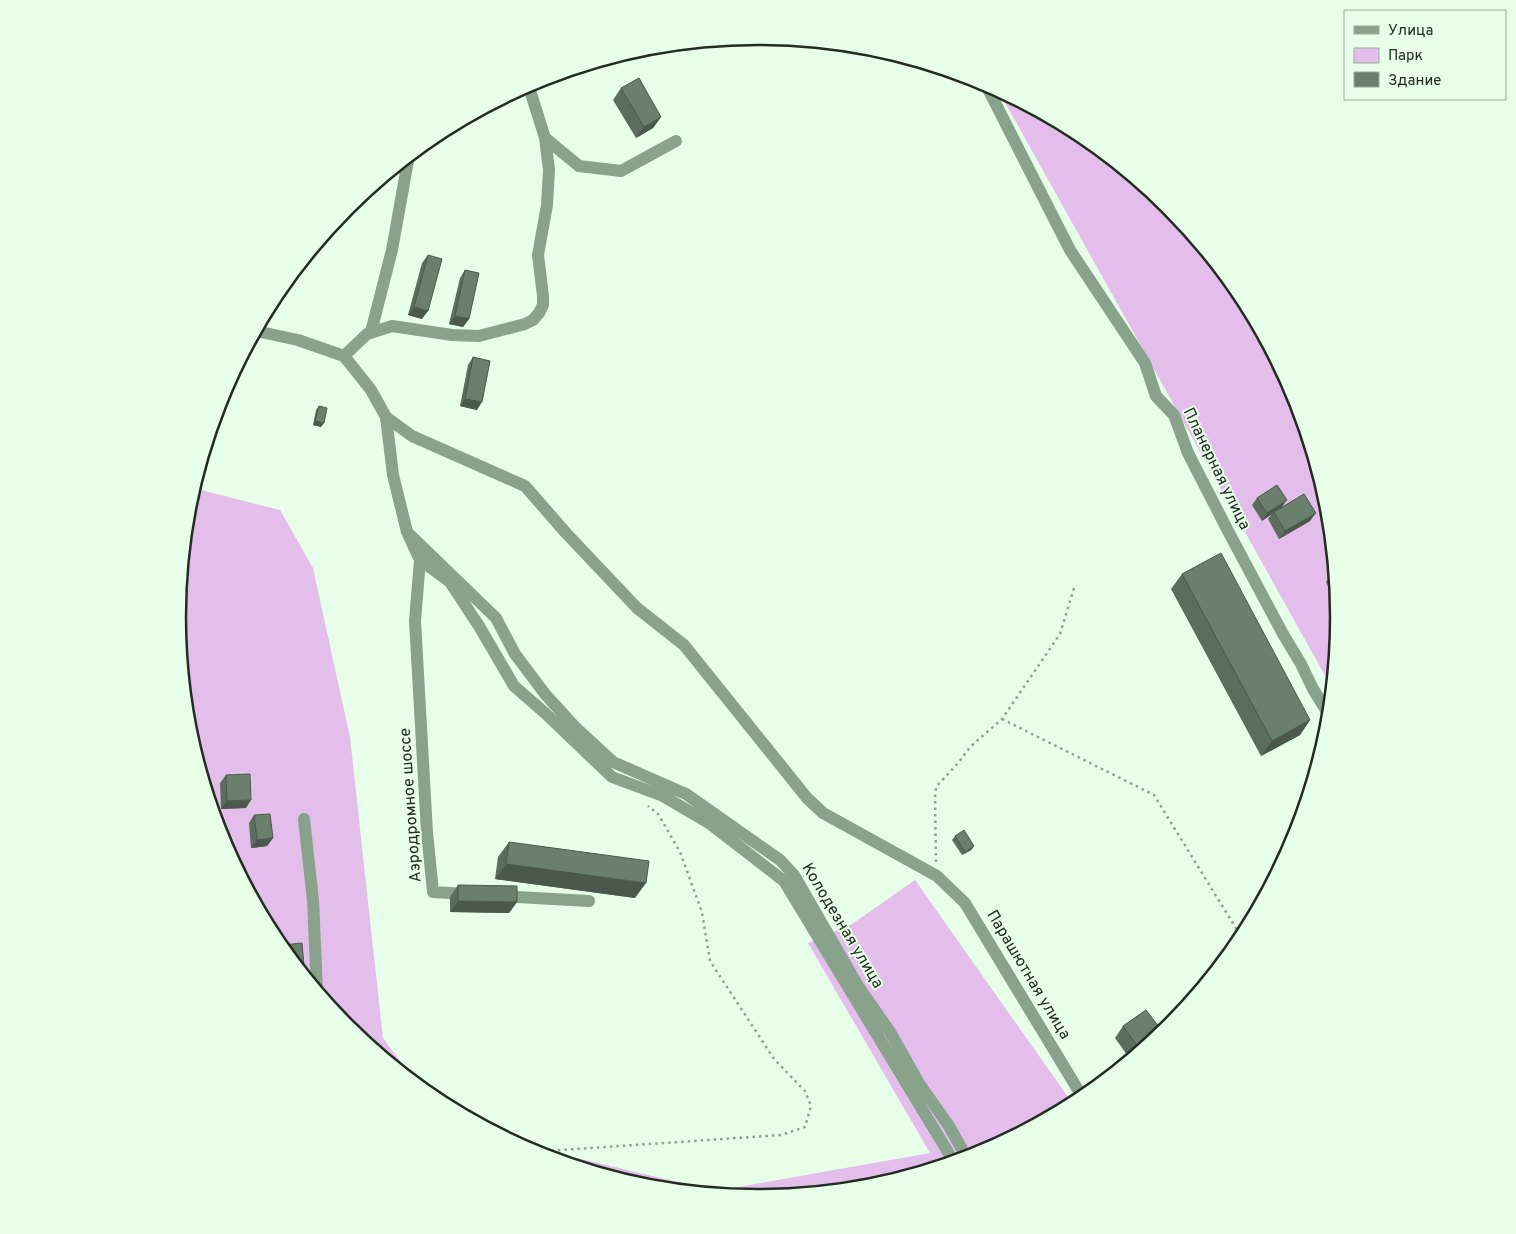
<svg xmlns="http://www.w3.org/2000/svg" width="1516" height="1234" viewBox="0 0 1516 1234" font-family="Overpass,sans-serif">
<style>
.green{fill:#e3beeb}
.lines{fill:none;stroke-linecap:round;stroke-linejoin:round}
.path{stroke:#90a191;stroke-width:2.5;stroke-dasharray:2.5 4;stroke-linecap:butt}
.minor{stroke:#88a28b;stroke-width:12}
.wall{fill:#5b6d5d}
.shaded-wall{fill:#4a594c}
.building{fill:#6a7f6c;stroke:#4a594c}
.labels{text-anchor:middle;dominant-baseline:central;stroke-width:4;stroke-linejoin:round;paint-order:stroke}
.street-label{font-size:16px;fill:#232b23;stroke:#e7ffe9}
.rim{fill:none;stroke:#232b23;stroke-width:2.5}
</style>
<rect width="100%" height="100%" fill="#e7ffe9"/>
<path class="green" d="M998,90l83,44 88,73 72,88 54,100 33,109 11,113 -7,71z
M193,488l87,22 33,58 37,169 33,301 37,50 -73,-61 -72,-88 -54,-100 -33,-109 -11,-113 11,-114z
M915,880l158,224 -93,50 -109,33 -113,11 -114,-11 -108,-34 -18,-9 198,47 214,-38 -122,-210 44,-19z"/>
<g class="lines">
<path class="path" d="M1002,719l152,76 88,143
M936,862l-1,-66 1,-9 23,-25 11,-15 32,-28 58,-85 14,-46
M532,1152l249,-17 24,-8 6,-21 -6,-15 -31,-32 -64,-98 -8,-49 -22,-60 -22,-38 -10,-8"/>
<path class="minor" d="M985,83l85,167 75,113 11,33 18,19 14,38 39,76 56,105 18,30 12,25 16,26
M545,138l34,28 42,5 55,-30
M256,331l42,9 46,16 27,34 15,27 7,58 14,57 13,28 -5,61 12,211 6,60 35,2
M373,332l-1,-4 20,-78 17,-95
M344,356l23,-22 25,-8 60,9 27,1 46,-12 8,-4 6,-7 4,-8v-9l-5,-41 9,-50 2,-35 -4,-32 -17,-54
M386,417l26,19 113,50 41,47 71,75 47,37 123,153 16,15 114,63 28,27 118,195
M407,532l89,86 19,36 30,40 31,34 37,34 73,32 94,66 14,15 64,111 32,46 30,53 29,41 18,32
M420,560l30,22 29,44 35,60 31,27 67,64 51,19 46,27 75,58 170,281
M304,819l9,81 4,91
M501,896l88,5"/>
</g>
<path class="wall" d="M621,88l40,29 -8,11 -17,10 -23,-38z
M428,255l-6,64 -14,-4 14,-52z
M465,270l4,49 -6,8 -14,-3 11,-46z
M473,357l4,53 -17,-4 8,-41z
M319,406l2,21 -8,-2 3,-15z
M1257,498l25,9 28,14 -31,18 -11,-20 4,-5 -10,7 -10,-16z
M1334,572l3,28 -2,1 -9,-19 5,-8z
M1182,574l128,146 -10,15 -39,21 -90,-167z
M226,775l20,33 -25,1 -1,-26z
M254,815l19,23 -6,8 -16,2 -2,-25z
M955,836l19,10 -3,4 -9,5 -10,-15z
M509,842l126,56 -140,-19 3,-22z
M458,885l59,17 -8,11 -59,-1v-15z
M1123,1026l40,6 -33,27 -15,-21z"/>
<path class="shaded-wall" d="M661,117l-8,11 -17,10 8,-11z
M414,307l14,4 -6,8 -14,-4z
M455,316l14,3 -6,8 -14,-3z
M465,399l17,3 -5,8 -17,-4z
M315,421l9,2 -3,4 -8,-2z
M1287,500l-6,8 -7,4 -2,2 -10,7 5,-8z
M1316,513l-6,8 -31,18 6,-8z
M1310,720l-10,15 -39,21 11,-15z
M251,800l-5,8 -25,1 6,-8z
M273,838l-6,8 -16,2 6,-8z
M974,846l-3,4 -9,5 3,-3z
M506,864l140,19 -11,15 -140,-19z
M458,901l59,1 -8,11 -59,-1z
M304,966l-3,5 -3,-4z"/>
<path class="building" d="M639,78l22,39 -17,10 -23,-39z
M428,255l14,4 -14,52 -14,-4z
M465,270l14,3 -10,46 -14,-3z
M473,357l17,4 -8,41 -17,-3z
M319,406l8,2 -3,15 -9,-2z
M1277,485l10,15 -20,13 -10,-15z
M1304,494l12,19 -31,18 -11,-19z
M1221,553l89,167 -38,21 -90,-167z
M1334,572l1,11 -4,-9z
M250,774l1,26 -24,1 -1,-26z
M270,814l3,24 -16,2 -3,-25z
M964,830l10,16 -9,6 -10,-16z
M509,842l140,19 -3,22 -140,-19z
M227,850h3l1,7z
M458,885l59,1v16l-59,-1z
M302,943l2,23 -6,1 -14,-17 -1,-5z
M1146,1010l17,22 -22,19 -18,-25z"/>
<g class="labels">
<g class="street-label">
<text transform="translate(1216 469) rotate(64)">Планерная улица</text>
<text transform="translate(411 805) rotate(-94)">Аэродромное шоссе</text>
<text transform="translate(842 926) rotate(59)">Колодезная улица</text>
<text transform="translate(1028 975) rotate(59)">Парашютная улица</text>
</g>
</g>
<path d="M0 0H1516V1234H0ZM186 617a572 572 0 1 1 1144 0a572 572 0 1 1-1144 0Z" fill="#e7ffe9" fill-rule="evenodd"/>
<path class="rim" d="M186 617a572 572 0 1 1 1144 0a572 572 0 1 1-1144 0Z"/>
<rect x="1344" y="10" width="162" height="90" fill="#e7ffe9" stroke="#99aa9a"/>
<rect x="1354" y="26" width="25" height="8" fill="#88a28b" stroke="#99aa9a"/>
<text x="1388" y="35" font-size="15" fill="#232b23">Улица</text>
<rect x="1354" y="48" width="25" height="15" fill="#e3beeb" stroke="#99aa9a"/>
<text x="1388" y="60" font-size="15" fill="#232b23">Парк</text>
<rect x="1354" y="72" width="25" height="15" fill="#6a7f6c" stroke="#99aa9a"/>
<text x="1388" y="85" font-size="15" fill="#232b23">Здание</text>
</svg>
